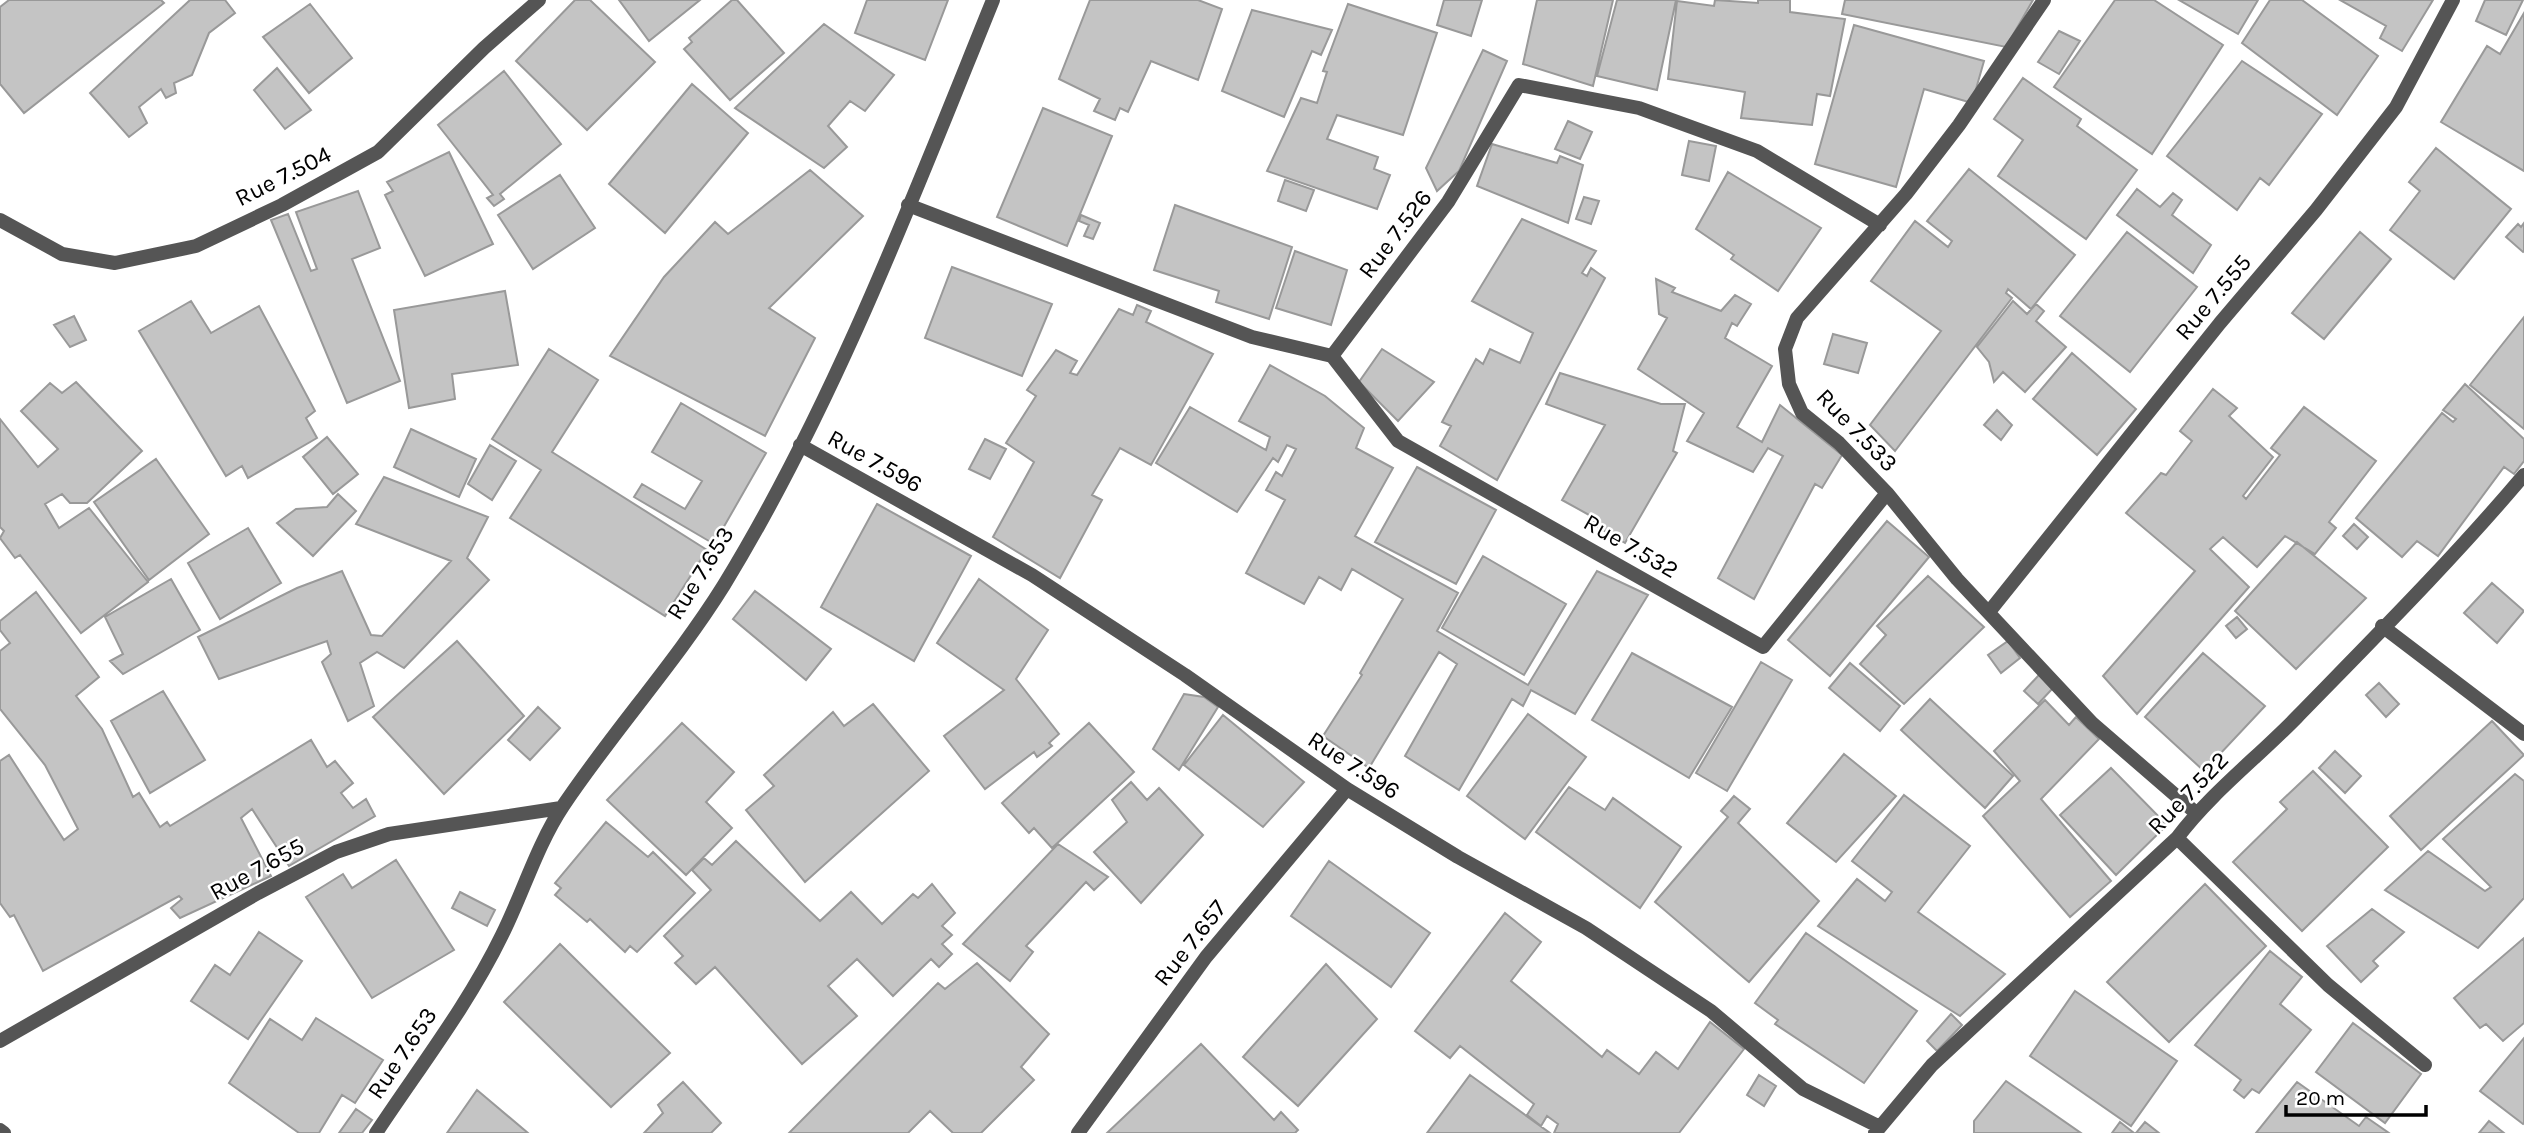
<svg xmlns="http://www.w3.org/2000/svg" width="2524" height="1133" viewBox="0 0 2524 1133" font-family="Karla,sans-serif">
<style>
.building{fill:#c4c4c4;stroke:#999;stroke-width:2}
.lines{fill:none;stroke-linecap:round;stroke-linejoin:round}
.minor{stroke:#555;stroke-width:14}
.labels{text-anchor:middle;dominant-baseline:central;stroke-width:5;stroke-linejoin:round;paint-order:stroke}
.street-label{font-size:24px;fill:#000;stroke:#fff}
</style>
<rect width="100%" height="100%" fill="#fff"/>
<path class="building" d="M9,0h152l3,3 -140,110 -24,-29v-77z
M190,0h35l10,13 -26,20 -17,42 -18,8 2,10 -10,5 -5,-9 -22,18 8,16 -18,14 -39,-44z
M575,0h15l65,62 -68,68 -71,-69z
M619,0h81l-51,41z
M732,0h5l47,53 -54,47 -46,-51 8,-7 -3,-4z
M867,0h81l-23,60 -70,-27z
M1090,0h108l24,9 -24,71 -47,-19 -23,51 -8,-4 -5,12 -21,-9 6,-12 -41,-20z
M1444,0h38l-11,36 -34,-11z
M1537,0h76l-20,86 -70,-22z
M1617,0h59l-19,90 -60,-14z
M1715,0l43,3v-3h32v12l55,7 -15,77 -13,-2 -5,31 -71,-7 4,-26 -77,-13 9,-78 37,5z
M1845,0h188l-27,47 -164,-33z
M2115,0h39l69,45 -71,109 -98,-67z
M2179,0h79l-20,34z
M2270,0h32l76,56 -41,59 -95,-72z
M2340,0h93l-31,51 -22,-13 6,-12z
M2485,0h38l-17,35 -30,-14z
M310,4l42,54 -43,35 -46,-56z
M1348,4l89,29 -34,102 -66,-20 -10,24 51,18 -4,12 16,6 -13,34 -110,-38 34,-73 16,5 10,-31 -4,-1z
M1252,10l80,20 -11,25 -9,-4 -28,66 -62,-26z
M2524,13v158l-83,-49 46,-76 13,8z
M824,24l70,51 -29,36 -15,-10 -22,25 19,21 -23,21 -89,-60z
M1854,25l130,36 -12,42 -48,-14 -28,98 -81,-23z
M2059,31l21,10 -21,33 -21,-12z
M1483,50l24,11 -48,110 -22,20 -11,-23z
M2242,61l80,53 -53,71 -9,-7 -23,32 -70,-54z
M277,68l34,42 -26,19 -31,-39z
M504,71l57,73 -61,50 4,5 -10,7 -7,-8 6,-3 -55,-70z
M2023,78l58,41 -4,7 60,44 -51,69 -88,-63 25,-36 -29,-21z
M692,84l56,49 -83,100 -56,-49z
M1043,108l69,28 -45,110 -70,-29z
M1568,121l24,11 -12,27 -25,-10z
M1689,141l27,5 -7,35 -27,-6z
M1492,144l65,19 3,-7 23,9 -15,58 -91,-37z
M2436,148l75,61 -57,70 -64,-49 30,-39 -11,-9z
M449,152l44,92 -68,32 -40,-81 8,-4 -6,-9z
M1969,169l106,86 -44,54 -23,-20 -2,4 6,5 -117,153 -25,-26 71,-94 -70,-50 44,-60 33,26 4,-6 -25,-20z
M810,170l53,46 -94,92 46,30 -50,98 -155,-80 54,-79 51,-55 13,12z
M1728,172l93,56 -43,63 -47,-32 3,-4 -38,-26z
M560,175l35,53 -62,41 -35,-54z
M1285,180l29,10 -8,21 -28,-10z
M2137,189l23,18 13,-14 9,7 -10,15 39,30 -18,28 -76,-58z
M358,191l22,57 -28,11 48,122 -53,22 -76,-183 17,-6 23,57 6,-2 -21,-57z
M1584,197l15,4 -8,23 -15,-5z
M1175,205l117,42 -23,72 -53,-17 3,-11 -65,-21z
M1081,215l19,8 -7,16 -9,-3 5,-11 -10,-4z
M1522,219l74,32 -14,22 5,3 4,-8 14,10 -108,202 -57,-34 11,-20 -9,-4 34,-63 7,5 7,-15 30,14 13,-30 -61,-32z
M2524,223v28l-1,1 -17,-15 12,-13 3,3z
M2127,232l70,55 -67,85 -70,-56z
M2360,232l31,27 -67,80 -32,-26z
M1295,251l52,19 -16,55 -55,-17z
M952,267l100,37 -30,72 -97,-38z
M1656,279l19,9 -3,4 49,19 14,-16 16,9 -14,22 -5,-3 -7,15 47,28 -35,61 25,15 18,-37 62,50 -20,33 -7,-4 -61,115 -36,-21 65,-122 -15,-8 -15,24 -66,-31 17,-28 -66,-44 29,-51 -8,-4z
M505,291l13,74 -66,9 3,25 -46,9 -15,-98z
M191,301l20,32 48,-27 56,105 -9,7 11,20 -69,40 -6,-12 -16,10 -87,-145z
M2013,301l14,13 9,-10 8,7 -8,10 30,26 -41,45 -22,-20 -9,10 -5,-20 -12,-15z
M1137,305l14,6 -5,11 67,32 -62,111 -31,-17 -28,47 10,5 -42,78 -67,-41 41,-75 -28,-19 30,-47 -9,-6 29,-40 21,11 -7,12 7,2 42,-66 14,6z
M74,316l12,24 -16,7 -16,-22z
M2524,317v112l-54,-44z
M1833,334l34,9 -9,30 -34,-9z
M549,349l49,31 -46,72 155,98 -42,66 -155,-98 31,-48 -49,-31z
M1382,349l52,33 -36,39 -39,-39z
M2072,353l64,56 -39,46 -64,-56z
M1270,365l55,31 39,32 -8,20 37,20 -38,68 103,57 -21,38 91,54 69,-114 51,24 -73,119 -44,-24 -8,16 -11,-7 -53,91 -54,-34 52,-92 -18,-12 -70,116 -46,-32 39,-61 -2,-2 43,-74 -51,-30 -11,21 -22,-13 -15,27 -58,-31 39,-73 -19,-10 10,-18 6,4 14,-27 -9,-4 -9,17 -5,-4 -36,54 -81,-49 34,-56 76,43 4,-13 -31,-16z
M1560,373l101,31h24l-12,47 4,2 -52,90 -36,-21 2,-6 -29,-16 43,-75 -59,-21z
M76,382l66,69 -55,52h-17l-8,-9 -17,10 14,24 30,-20 59,74 -67,51 -61,-78 -5,3 -15,-20 4,-7 -4,-4v-108l38,48 20,-18 -37,-38 29,-28 12,10z
M2465,384l59,55v22l-10,13 -10,-7 -66,89 -21,-15 -15,16 -46,-39 86,-105 11,9 3,-3 -13,-9z
M2213,389l24,19 -8,8 44,41 -30,39 3,3 34,-44 -9,-7 33,-41 72,54 -47,61 7,6 -21,26 -30,-18 -28,31 -34,-30 -13,12 39,38 -112,127 -34,-38 92,-105 -69,-58 35,-40 5,2 26,-34 -12,-10z
M681,403l85,50 -52,91 -80,-47 8,-13 43,25 17,-28 -50,-29z
M1997,410l15,15 -11,15 -17,-15z
M411,429l65,30 -17,38 -65,-30z
M327,437l31,37 -25,20 -30,-37z
M985,439l21,10 -16,30 -21,-10z
M490,445l26,16 -24,39 -24,-16z
M156,459l53,75 -60,46 -55,-78z
M1417,467l79,43 -40,74 -81,-42z
M384,477l104,40 -21,41 22,22 -85,88 -27,-16 -17,11 14,43 -26,15 -26,-59 9,-8 -4,-13 -108,38 -21,-42 99,-49 45,-17 29,64 11,1 69,-75 -95,-37z
M338,494l18,17 -43,45 -36,-33 19,-14 31,-2z
M877,504l94,52 -57,105 -93,-54z
M1887,521l42,36 -99,119 -42,-36z
M2354,524l14,13 -11,12 -14,-13z
M248,528l33,55 -61,36 -32,-56z
M2297,542l69,56 -70,71 -61,-58z
M1483,556l83,48 -42,71 -82,-47z
M1928,576l56,51 -80,77 -44,-40 26,-29 -9,-9z
M171,579l29,51 -77,44 -13,-13 13,-7 -18,-37z
M979,579l69,51 -32,49 43,55 -10,9 3,3 -15,11 -3,-5 -49,37 -41,-53 60,-46 -67,-47z
M2492,583l32,28 -27,32 -33,-30z
M755,591l76,58 -25,31 -73,-61z
M36,592l63,85 -23,19 26,33 31,68 6,-4 21,34 7,-5 3,4 141,-86 16,27 8,-6 18,22 -12,10 12,15 13,-9 9,17 -86,50 -37,-57 -11,9 30,58 -91,42 -9,-10 11,-9 -3,-3 -136,75 -29,-56 -4,2 -10,-14v-142l9,-6 55,85 14,-11 -33,-64 -45,-56v-58l10,-8 -10,-13v-9z
M2237,617l10,12 -11,9 -10,-12z
M457,641l67,75 -80,78 -71,-77z
M2008,641l12,17 -19,15 -13,-18z
M1632,653l100,54 -43,71 -97,-58z
M2203,653l62,53 -61,65 -59,-54z
M1761,662l31,18 -65,111 -31,-18z
M1850,663l50,43 -20,25 -51,-43z
M2039,675l14,13 -15,16 -14,-13z
M2379,683l20,21 -13,13 -20,-22z
M163,691l42,69 -55,33 -39,-72z
M1184,694l20,3 14,10 -39,63 -26,-21z
M1930,699l83,77 -28,32 -84,-78z
M2045,700l24,25 7,-8 23,22 -58,60 70,82 -41,36 -87,-101 37,-35 -26,-30z
M873,704l56,67 -124,111 -59,-72 28,-24 -10,-11 69,-63 11,14z
M538,707l22,21 -30,32 -22,-20z
M1528,714l58,43 -61,82 -58,-43z
M1223,715l81,67 -41,45 -79,-62z
M2492,721l32,34 -103,95 -31,-34z
M682,723l52,49 -28,30 26,26 -46,47 -79,-75z
M1089,723l45,49 -82,76 -18,-20 -5,5 -27,-30z
M2335,751l26,25 -16,17 -26,-25z
M1844,754l52,42 -60,66 -49,-39z
M2111,768l56,57 -51,50 -56,-60z
M2313,771l75,76 -86,84 -69,-69 54,-53 -7,-7z
M2515,774l9,7v117l-46,50 -93,-58 43,-39 57,40 6,-4 -48,-48z
M1131,782l16,18 12,-12 44,47 -62,68 -47,-51 33,-30 -15,-22z
M1569,787l36,23 8,-12 68,49 -41,61 -104,-76z
M1904,795l66,51 -52,66 87,62 -45,42 -142,-90 39,-47 28,22 7,-9 -40,-31z
M1734,796l16,13 -12,14 81,78 -70,81 -94,-80 73,-85 -7,-6z
M606,822l42,35 5,-5 42,41 -58,59 -7,-6 -5,6 -35,-33 -3,3 -32,-27 6,-7 -6,-5z
M736,841l84,80 31,-29 31,32 31,-30 5,4 14,-14 23,29 -13,13 10,9 -10,9 10,10 -13,13 -8,-8 -38,37 -36,-37 -29,27 29,30 -55,48 -87,-97 -19,17 -21,-21 8,-7 -19,-20 47,-46 -19,-20 12,-12 8,7z
M1058,844l50,33 -14,13 -8,-8 -60,64 7,6 -23,29 -47,-37z
M396,860l58,90 -82,48 -66,-101 37,-23 9,14z
M1329,861l101,72 -39,54 -100,-71z
M2205,884l61,62 -97,96 -62,-60z
M460,892l35,18 -8,16 -35,-18z
M2372,909l32,23 -31,29 5,5 -17,16 -34,-36z
M1505,913l36,29 -30,39 91,76 5,-7 32,24 17,-22 22,17 32,-47 34,27 -65,84h-125l4,-9 -11,-8 -6,10 -14,-11 7,-11 -74,-58 -10,12 -35,-27z
M259,932l43,29 -54,78 -57,-38 24,-36 15,10z
M1806,933l111,78 -53,72 -89,-59 3,-4 -23,-17z
M2524,938v85l-21,18 -17,-17 -6,4 -26,-30z
M560,944l110,109 -59,54 -107,-105z
M2270,951l32,26 -22,27 31,26 -52,63 -7,-4 -8,9 -10,-8 7,-10 -46,-35z
M977,963l72,71 -28,33 13,13 -53,53h-28l-23,-22 -22,22h-119l149,-150 7,6z
M1326,964l51,55 -79,87 -55,-49z
M2075,991l102,70 -46,65 -101,-70z
M1951,1014l11,11 -25,26 -10,-10z
M316,1018l67,42 -28,43 -13,-8 -23,38h-20l-70,-50 41,-64 32,21z
M2353,1023l68,51 -36,49 -69,-51z
M2524,1038v85l-1,1 -43,-33z
M1201,1044l73,76 7,-8 17,18 -3,3h-188z
M1470,1075l80,58h-123z
M1759,1075l17,11 -12,20 -17,-11z
M2006,1081l75,52h-107v-12z
M683,1082l38,41 -10,10h-67l19,-20 -5,-8z
M2297,1082l62,44 7,-9 23,16h-133z
M477,1090l51,43h-81z
M356,1109l16,11 -10,13h-23z
M2489,1121l15,12h-25z
M2120,1122l14,11h-22z
M2145,1122l14,11h-23z"/>
<g class="lines">
<path class="minor" d="M2044,0l-85,125 -53,69 -109,124 -12,31 4,35 13,29 37,30 48,50 70,86 135,144 104,90
M908,205l344,132 80,19
M0,220l62,34 53,9 81,-17 86,-41 96,-53 106,-104 55,-48
M1332,356l66,85 365,206 124,-154
M1332,356l116,-154 71,-117 120,23 118,43 123,74
M800,445l232,130 153,100 162,114 111,68 128,71 125,83 92,78 77,38
M1989,612l231,-289 96,-113 80,-103 57,-107
M2382,626l142,108
M2177,838l151,147 97,80
M0,1041l258,-148 78,-41 53,-18 172,-26
M0,1130l4,3
M376,1133c43,-65 92,-128 126,-198 21,-42 35,-90 61,-129 51,-76 113,-144 161,-221 110,-180 190,-390 269,-585
M1078,1133l128,-176 141,-168
M1875,1133l57,-68 245,-227c34,-45 80,-80 120,-121 77,-79 156,-158 227,-242"/>
</g>
<g class="labels">
<g class="street-label">
<text transform="translate(283 176) rotate(-27)">Rue 7.504</text>
<text transform="translate(1395 234) rotate(-53)">Rue 7.526</text>
<text transform="translate(2213 297) rotate(-50)">Rue 7.555</text>
<text transform="translate(1857 430) rotate(46)">Rue 7.533</text>
<text transform="translate(875 461) rotate(29)">Rue 7.596</text>
<text transform="translate(1631 546) rotate(30)">Rue 7.532</text>
<text transform="translate(700 573) rotate(-58)">Rue 7.653</text>
<text transform="translate(1354 765) rotate(33)">Rue 7.596</text>
<text transform="translate(2188 793) rotate(-46)">Rue 7.522</text>
<text transform="translate(257 869) rotate(-29)">Rue 7.655</text>
<text transform="translate(1190 943) rotate(-52)">Rue 7.657</text>
<text transform="translate(402 1053) rotate(-56)">Rue 7.653</text>
</g>
</g>
<path d="M2286 1105v10h140v-10" fill="none" stroke="#000000" stroke-width="3.5"/>
<text x="2296" y="1105" font-size="21" fill="#000000" stroke="#ffffff" stroke-width="5" paint-order="stroke">20 m</text>
</svg>
